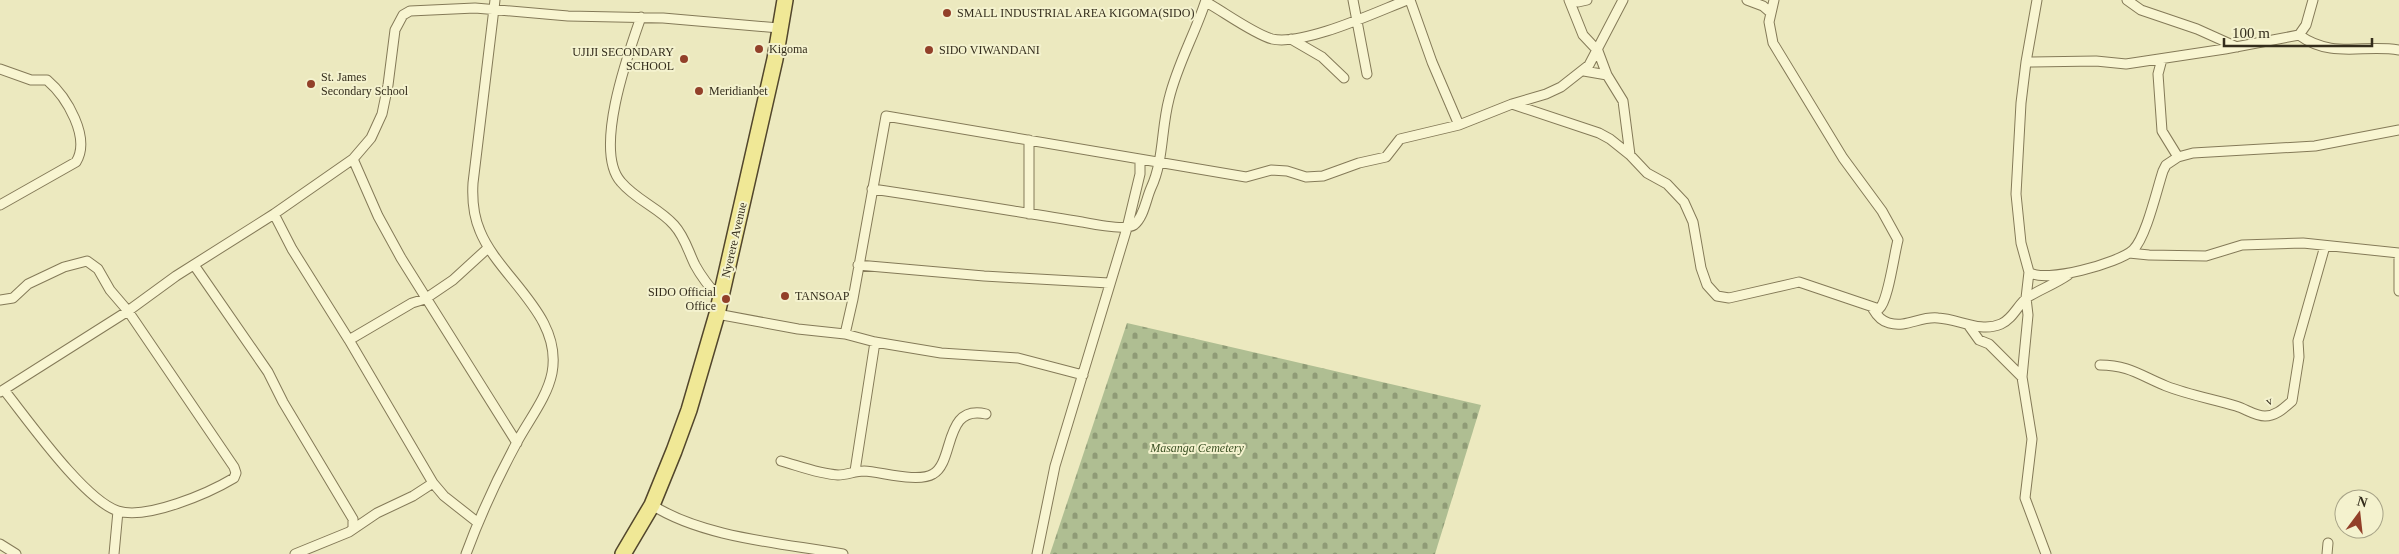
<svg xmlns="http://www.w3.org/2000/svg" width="2399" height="554" viewBox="0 0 2399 554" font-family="'Times New Roman',serif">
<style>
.cemetery{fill:url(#cemetery-stones)}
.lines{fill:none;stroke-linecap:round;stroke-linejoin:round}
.minor-casing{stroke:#847a58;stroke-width:11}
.primary-casing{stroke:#52462c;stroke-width:18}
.minor{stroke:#f8f5d1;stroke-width:9}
.primary{stroke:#f0e896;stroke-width:15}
.poi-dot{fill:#924029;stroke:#f4f2ce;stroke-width:2}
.labels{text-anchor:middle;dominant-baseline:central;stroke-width:4;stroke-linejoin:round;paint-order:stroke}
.poi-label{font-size:12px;fill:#342d1c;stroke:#f4f2ce;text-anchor:start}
.street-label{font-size:12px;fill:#342d1c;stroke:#f4f2ce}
.park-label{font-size:12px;font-style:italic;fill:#3a5023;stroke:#f4f2ce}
</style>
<defs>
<pattern id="cemetery-stones" width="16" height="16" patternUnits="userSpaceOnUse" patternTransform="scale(1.25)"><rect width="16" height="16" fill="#afbe92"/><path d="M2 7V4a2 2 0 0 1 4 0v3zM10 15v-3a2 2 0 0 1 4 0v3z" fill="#8f9b76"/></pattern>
</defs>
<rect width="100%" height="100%" fill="#ece9bf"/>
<path class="cemetery" d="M1127,323l354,82 -46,149h-385z"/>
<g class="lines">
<defs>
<path id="minor" d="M1353,0l14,74
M1410,0l22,62 27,63
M1569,0l14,35 15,16 9,24 16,26 7,54 17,18 20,11 17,18 9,20 8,46 6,17 10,11 12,2 70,-16 80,27c9,-7 15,-54 19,-69l-16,-29 -39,-53 -70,-115 -4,-21 5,-22
M1571,0l7,2 9,-2
M1747,0l16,6 7,6
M2037,0l-11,62 -5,41 -5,91 5,49 8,29 -3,26 2,17 -6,62 10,62 -7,59 21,56
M2127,0l14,10 56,19 40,18
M1206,2c18,10 48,32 66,37 32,7 104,-27 135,-39
M641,17c-13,37 -48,134 -20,165 15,18 38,26 53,43 11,12 14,26 21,40 7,13 16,24 25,34
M2299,35c33,24 64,9 100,15
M1291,39l31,18 22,21
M2162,59l-4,15 4,57 16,26
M2026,62l70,-1 30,3 99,-15 74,-14 7,-10 7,-25
M0,69l31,11h16c20,17 44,58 29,82l-76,43
M1584,71l23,4
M1512,104l87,29 11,6 20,16
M1029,140v74
M353,159l25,57 23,42 116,185
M872,189c70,10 140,22 210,33 10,2 44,9 52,3 10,-8 12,-26 17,-37 13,-28 10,-59 18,-89 8,-34 26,-65 37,-99
M274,214l18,35 57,91 84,143 11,13 33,26
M2129,253l20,2 57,1 36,-11 61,-2 96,10
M2399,259v32
M194,265l74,107 15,30 70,117v9
M858,265l126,11 125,7
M2029,272c15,12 90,-9 104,-22 13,-12 24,-61 30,-79l3,-6 12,-8 15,-4 122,-7 84,-16
M0,300l13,-2 15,-14 36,-17 23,-6 11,8 12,21 18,21 106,156 2,6 -2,5c-25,15 -87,42 -116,33 -34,-11 -90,-91 -114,-121
M1873,309c4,7 8,12 16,14 18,5 31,-7 49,-5 21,1 42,15 63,6 12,-5 17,-20 27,-27 13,-8 27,-13 40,-22
M717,314l81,15 47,5 30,8 66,11 77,5 65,17
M1969,326l10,14 10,4 33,33
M845,334l8,-35 33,-183 360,61 25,-7 16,1 19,6 17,-1 36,-13 27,-6 14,-18 59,-14 53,-21 34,-10 15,-7 28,-22 34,-65
M349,340l63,-37 13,-4 28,-19 35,-32
M2100,365c29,0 41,11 66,21 23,9 47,13 70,20 10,3 19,10 29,10 11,0 19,-8 27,-15l7,-44 -1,-16 27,-95
M0,392l128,-81 48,-35 98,-62 79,-55 18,-21 11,-24 6,-29 7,-55 8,-15 7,-4 65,-3 93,8 95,2 116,10
M781,461c18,5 38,13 57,14 9,0 17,-4 26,-4 18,1 54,12 69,3 22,-12 10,-70 53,-60
M855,471l20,-129
M652,505c52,33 130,38 191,49
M0,544l16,10
M114,554l4,-43
M295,554l54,-22 28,-19 36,-17 20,-13
M466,554c14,-38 31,-75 50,-110 12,-23 31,-46 36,-71 11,-58 -53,-95 -72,-142 -7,-16 -8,-31 -7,-48l22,-183
M1037,554l18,-88 72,-238 13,-54v-15
M2327,554l1,-11"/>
<path id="primary" d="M623,554l29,-49 22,-54 15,-41 28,-96 58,-255 10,-59"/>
</defs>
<use href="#minor" class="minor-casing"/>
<use href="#primary" class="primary-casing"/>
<use href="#minor" class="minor"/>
<use href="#primary" class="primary"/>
</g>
<g class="poi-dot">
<circle cx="947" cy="13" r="5"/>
<circle cx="759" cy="49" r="5"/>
<circle cx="929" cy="50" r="5"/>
<circle cx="684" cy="59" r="5"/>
<circle cx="311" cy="84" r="5"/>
<circle cx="699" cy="91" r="5"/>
<circle cx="785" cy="296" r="5"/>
<circle cx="726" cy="299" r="5"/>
</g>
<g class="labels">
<g class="poi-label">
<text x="957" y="13">SMALL INDUSTRIAL AREA KIGOMA(SIDO)</text>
<text x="769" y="49">Kigoma</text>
<text x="939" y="50">SIDO VIWANDANI</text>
<text x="674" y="52" text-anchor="end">UJIJI SECONDARY<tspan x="674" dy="14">SCHOOL</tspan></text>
<text x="321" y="77">St. James<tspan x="321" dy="14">Secondary School</tspan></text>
<text x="709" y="91">Meridianbet</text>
<text x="716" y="292" text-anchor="end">SIDO Official<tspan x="716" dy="14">Office</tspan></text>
<text x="795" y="296">TANSOAP</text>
</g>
<g class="street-label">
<text transform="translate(734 240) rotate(-77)">Nyerere Avenue</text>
<text transform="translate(2269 401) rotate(-21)">v</text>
</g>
<g class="park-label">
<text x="1197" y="448">Masanga Cemetery</text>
</g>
</g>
<g transform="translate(2359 514) rotate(15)"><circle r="24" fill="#f4f2ce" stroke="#a7a387"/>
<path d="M0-4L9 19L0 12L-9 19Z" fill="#924029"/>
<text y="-8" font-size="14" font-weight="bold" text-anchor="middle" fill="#342d1c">N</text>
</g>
<path d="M2224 38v8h148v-8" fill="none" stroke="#342d1c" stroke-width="2.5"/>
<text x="2232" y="38" font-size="15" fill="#342d1c" stroke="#f4f2ce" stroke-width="4" paint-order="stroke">100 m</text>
</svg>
